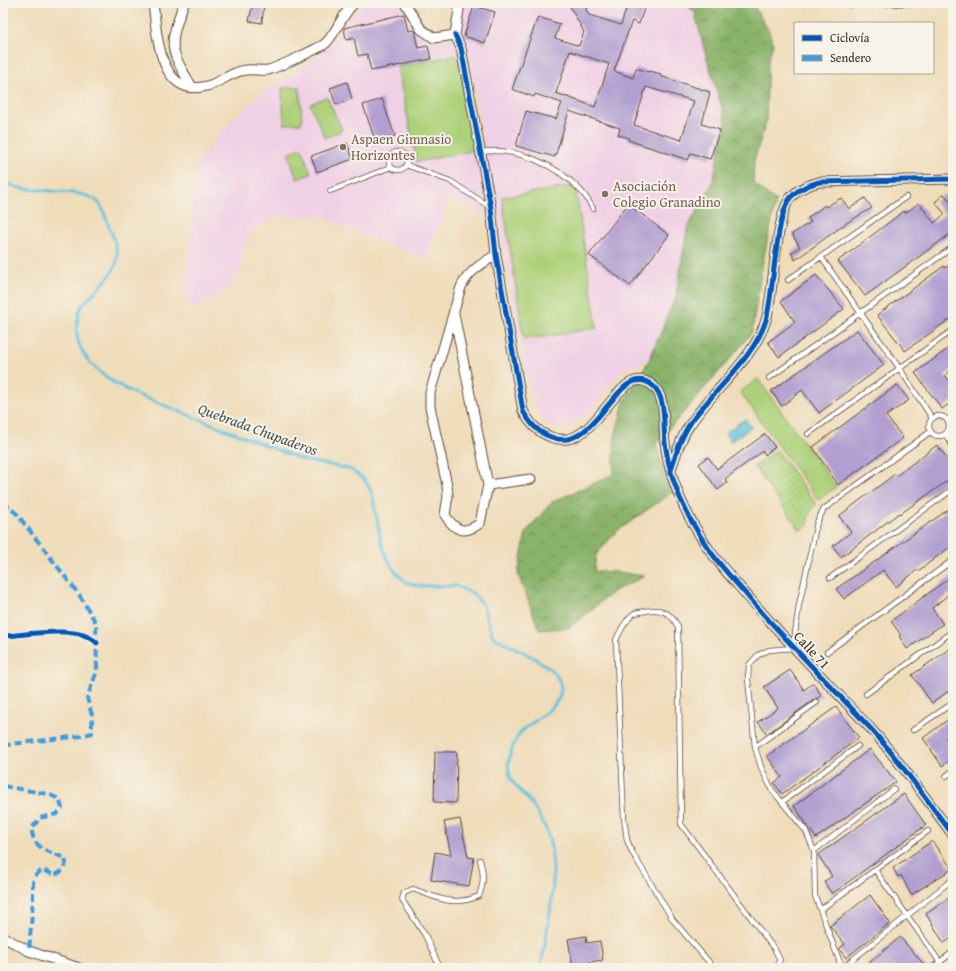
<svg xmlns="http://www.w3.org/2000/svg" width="956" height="971" viewBox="0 0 956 971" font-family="'Gentium Book Plus',serif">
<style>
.built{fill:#f0d0e4}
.grass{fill:#add17a;stroke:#747e4c}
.forest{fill:url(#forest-crowns);stroke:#626e44}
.park{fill:url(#park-dots);stroke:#747e4c}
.water{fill:url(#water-ripples);stroke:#4d767e}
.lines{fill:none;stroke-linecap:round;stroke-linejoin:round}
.stream{stroke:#5fc1dd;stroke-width:3}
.building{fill:#b09fd0;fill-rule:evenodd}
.lane-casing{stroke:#564535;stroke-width:6}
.street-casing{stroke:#564535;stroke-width:11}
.lane{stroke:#fff;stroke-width:4.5}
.street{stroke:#fff;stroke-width:9}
.quiet{stroke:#3f9ce0;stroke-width:4;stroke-dasharray:8 4;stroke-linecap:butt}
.cycleway-casing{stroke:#f7f3e8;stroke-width:8}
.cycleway{stroke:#0057b8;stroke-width:5}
.education-dot{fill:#8d6e63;stroke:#f7f3e8;stroke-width:1.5}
.labels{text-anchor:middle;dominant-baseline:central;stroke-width:4;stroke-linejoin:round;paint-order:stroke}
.education-label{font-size:14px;fill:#785e54;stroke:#f7f3e8;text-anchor:start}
.street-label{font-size:14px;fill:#3b2a1e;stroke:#f7f3e8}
.water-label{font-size:15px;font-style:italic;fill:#465757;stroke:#f7f3e8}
</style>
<defs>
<pattern id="forest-crowns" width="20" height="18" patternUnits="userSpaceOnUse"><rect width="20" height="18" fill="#8ab36a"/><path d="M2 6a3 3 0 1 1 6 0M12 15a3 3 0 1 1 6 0" fill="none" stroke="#729257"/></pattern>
<pattern id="park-dots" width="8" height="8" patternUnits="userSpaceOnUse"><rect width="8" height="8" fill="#add17a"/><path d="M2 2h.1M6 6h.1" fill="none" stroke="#8eaa63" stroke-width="1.8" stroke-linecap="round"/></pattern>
<pattern id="water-ripples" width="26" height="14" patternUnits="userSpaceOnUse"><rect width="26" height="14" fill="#5fc1dd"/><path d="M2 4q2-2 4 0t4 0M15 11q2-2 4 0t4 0" fill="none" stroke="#509db3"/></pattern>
</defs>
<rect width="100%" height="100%" fill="#f7f3e8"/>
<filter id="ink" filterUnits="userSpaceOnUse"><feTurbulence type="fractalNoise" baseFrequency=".025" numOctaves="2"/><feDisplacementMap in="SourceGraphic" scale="8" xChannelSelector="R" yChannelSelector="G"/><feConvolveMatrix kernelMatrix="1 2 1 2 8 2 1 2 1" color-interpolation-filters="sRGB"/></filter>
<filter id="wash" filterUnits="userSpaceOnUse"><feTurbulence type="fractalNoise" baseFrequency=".012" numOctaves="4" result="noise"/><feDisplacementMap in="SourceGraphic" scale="16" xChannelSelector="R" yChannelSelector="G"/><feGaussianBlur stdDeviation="0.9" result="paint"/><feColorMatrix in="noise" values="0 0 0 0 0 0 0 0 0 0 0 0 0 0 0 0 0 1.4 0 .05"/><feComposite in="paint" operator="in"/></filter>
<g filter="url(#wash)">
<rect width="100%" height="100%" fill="#efdcb9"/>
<path class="built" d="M365,3h34l14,24 17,14 21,-2 10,17 25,139 -2,21 -34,-20 -24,63 -58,-22 -47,-21 -51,2 -22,17 -9,36 -10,19 -35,19 -8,-7 9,-136 28,-37 45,-42 31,-16 31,-28 18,-24z
M465,3h220l10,10 9,36 22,72 -1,46 -34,100 -42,93 -27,10 -33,44 -23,13h-14l-13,-10 -12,-39 -60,-328 -8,-24z"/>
<path class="grass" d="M457,55l19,95 -59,12 -20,-95z
M300,87l2,36 -18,1 -2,-36z
M327,97l15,33 -17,8 -15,-34z
M302,148l9,26 -14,5 -9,-26z
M575,186l22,142 -73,12 -22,-143z
M758,379l78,108 -18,13 -78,-108z"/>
<path class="forest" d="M685,3h67l17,28 4,13 -5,17 -2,61 -12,39 -1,22 23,18 -13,60 -11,71 -16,20 -80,92 7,23 11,24 -58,41 -20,23 -2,16 23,1 28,4 -31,15 -45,37 -30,2 -21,-56 8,-42 26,-30 62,-28v-34l10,-38 25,-42 27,-64 11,-67 25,-45 14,-63 -22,-72 -9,-36z"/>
<path class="park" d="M777,450l39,54 -7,10 -1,11 -8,5 -46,-63z"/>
<path class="water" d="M745,419l6,8 -20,15 -6,-9z"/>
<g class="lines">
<path class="stream" d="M3,180c15,17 79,4 96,23 5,6 8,20 12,28 13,32 5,39 -18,63 -3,4 -10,8 -12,13 -2,3 -2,8 -3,12 -9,38 31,63 60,76l165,65 47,9 14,10 8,14 9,49 5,14 9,15 11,11 12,4h38l16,7 11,12 10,32c17,9 59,26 66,43 10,25 -24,38 -38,52 -6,7 -11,19 -12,28 -4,22 11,28 22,43 5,7 11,18 15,26 16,43 1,96 -5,139"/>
</g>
<g id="blocks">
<path class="building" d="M253,3h11l-2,20 -13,-2z
M568,3h20l-2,7 3,5 32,10 7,-22h18l-7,21 -7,-3 -18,50 19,7 3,-10 13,4 1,-1 11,3 -1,2 50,16 -8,32 18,6 -10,29 -19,-6 -3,7 -60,-20 1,-2 -11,-3 2,-7 -51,-17 -14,46 -39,-11 10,-35 30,8 6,-16 -27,-9 -1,3 -22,-8 26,-72 22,7 -5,14 24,8 5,-14zM570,51l39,13 -14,43 -39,-14zM646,87l48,14 -13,39 -47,-15z
M474,6l21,6 -10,31 -21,-7z
M404,14l4,17 6,-1 4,18 10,-2 3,13 -60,12 -4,-17 -9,2 -4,-18 -8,2 -2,-12z
M347,82l5,17 -16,6 -6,-17z
M382,99l13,37 -19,7 -13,-38z
M347,143l6,16 -36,13 -6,-16z
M944,194l9,11v27l-88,64 -27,-35 66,-50 1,2 14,-10 15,20 11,-9 -10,-12z
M841,198l8,11 16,-11 7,10 -24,14 -53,38 -4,-7 9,-6 -8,-13 19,-12 -3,-4 17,-13 1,2z
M628,204l41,31 -39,51 -41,-31z
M953,262v55l-48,34 -28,-36 67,-49 1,2z
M816,275l28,34 -65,48 -11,-15 27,-20 -14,-21z
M857,330l27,35 -65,48 -17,-23 -20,16 -11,-15z
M953,345v24l-8,6 8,11v15l-11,8 -27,-36z
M897,385l12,15 -23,16 17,22 -65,47 -25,-38z
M765,434l10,13 -10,8 -2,-4 -38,28 2,4 -9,7 -19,-26 9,-7 9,12z
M937,445l16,21v11l-53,37 -1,-1 -58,44 -8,-11 18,-14 -12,-16 56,-42 1,2z
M953,506v39l-35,26 -1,-1 -21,17 -13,-17 -39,29 -8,-10z
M953,575v16l-21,17 11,16 -36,25 -8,-13 2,-1 -10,-14z
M949,649l4,7v32l-21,15 -20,-28z
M790,670l14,20 9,-7 9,13 -7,3 -48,35 -9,-12 20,-14 -14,-21z
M836,707l23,31 -77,56 -8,-11 8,-6 -15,-21z
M953,716v18l-1,-2 -7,6 8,11v9l-11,8 -19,-28z
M870,749l26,33 -80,56 -22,-32z
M435,752h22l-1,51 -22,-1z
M904,794l22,31 -94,69 -8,-12 8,-6 -14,-21z
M460,819l8,38 6,1 -5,28 -38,-6 4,-28 16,3 -7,-33z
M932,841l20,28 -41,26 -10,-20 -3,2 -5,-9z
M870,895l20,28 -44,35 -7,-9 6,-5 -15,-18z
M953,895v42l-9,6 -18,-29z
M586,936l1,7 13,-2 3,19 -14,2 1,6h-17l-5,-29z
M900,937l27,31h-64z"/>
</g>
</g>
<g filter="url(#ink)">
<use href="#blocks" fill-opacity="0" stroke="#564535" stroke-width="1"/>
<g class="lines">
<defs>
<path id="lane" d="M847,3l4,2 73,-2
M482,152c35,-5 75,13 99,39 5,5 9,12 12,18
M389 161a9 9 0 1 1 18 0a9 9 0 1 1-18 0Z
M406,165l44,16 40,26
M330,191l61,-24
M821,257l79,112 32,49
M788,280l118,-83
M769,378l184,-131
M929 426a10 10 0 1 1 20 0a10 10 0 1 1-20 0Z
M947,420l6,-4
M930,432l-106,77 -7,13 -18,83 -6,43 -24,2 -11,5 -9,10 -1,14 7,68 6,20 11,23 34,41 8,20 1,45 27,72 111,-89
M808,434l145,-104
M945,434l8,12
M830,578l123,-89
M827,652l126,-92
M866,694l87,-63
M913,730l40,-27
M755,747l62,-45
M946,776l7,-5
M782,802l76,-56
M814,851l80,-62
M875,870l69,98
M820,910l108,-79
M601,967v1
M440,968l-15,-33 -23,-35 2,-7 9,-4c25,9 40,18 66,7 5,-14 5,-22 1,-36
M714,968l-41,-48 -41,-68 -5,-12 -3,-22 -8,-178c4,-9 9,-19 17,-26 4,-2 8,-2 12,-3 16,-3 26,1 33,16l3,197 94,126 5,10 -5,8
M932,968l21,-16"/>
<path id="street" d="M153,3c4,31 6,96 54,83 12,-3 22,-12 34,-15 8,-3 18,0 27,-1 6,-1 54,-23 58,-27 11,-12 16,-28 28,-40
M184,3c-16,43 -15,45 8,84
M405,3l16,26 13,9 21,-3 5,-32
M455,35l6,13 30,160 5,47 27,156c7,12 14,21 28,26 46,19 66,-79 101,-52 15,11 11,42 13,58 4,32 17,64 34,91 14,24 33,44 51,65 39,45 81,87 121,130 30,33 55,70 82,106
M454,314l34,171 -8,38c-15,12 -25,8 -35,-8l3,-19 -1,-11 -17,-78v-14l31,-106c8,-16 20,-23 35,-32
M671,470c5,-16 10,-33 20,-47 23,-34 63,-64 75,-103 8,-26 9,-108 26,-124 8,-8 17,-11 27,-14l134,-3
M488,485l43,-6
M3,937l26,14 50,17"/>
</defs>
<use href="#lane" class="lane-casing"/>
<use href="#street" class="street-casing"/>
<use href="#lane" class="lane"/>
<use href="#street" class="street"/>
<path class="quiet" d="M3,502l14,12 63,82 16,27 1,48 -10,27 5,17v18l-11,3 -70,8 -8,3
M3,786l45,8 11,5 3,9 -5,6 -17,4 -8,10c-1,20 17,24 33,30l1,5 -2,7 -9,5 -13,-5 -6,5 -3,7v18l-4,51"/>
<defs>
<path id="cycleway" d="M455,35l6,13 30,160 5,47 27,156c7,12 14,21 28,26 46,19 66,-79 101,-52 15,11 11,42 13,58 4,32 17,64 34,91 14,24 33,44 51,65 39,45 81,87 121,130 30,33 55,70 82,106
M671,470c5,-17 10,-33 20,-48 23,-32 64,-65 75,-102 8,-26 9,-108 26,-124 8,-8 17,-11 27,-14l134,-3
M3,634l4,2c23,-2 73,-11 90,7"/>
</defs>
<use href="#cycleway" class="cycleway-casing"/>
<use href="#cycleway" class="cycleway"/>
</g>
</g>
<g class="education-dot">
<circle cx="343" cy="147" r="4"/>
<circle cx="605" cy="194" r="4"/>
</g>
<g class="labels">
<g class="education-label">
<text x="351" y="139">Aspaen Gimnasio<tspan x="351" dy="16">Horizontes</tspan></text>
<text x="613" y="186">Asociación<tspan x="613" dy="16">Colegio Granadino</tspan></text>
</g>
<g class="street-label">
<text transform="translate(812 650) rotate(47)">Calle 71</text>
</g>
<g class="water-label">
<text transform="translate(258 429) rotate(20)">Quebrada Chupaderos</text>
</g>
</g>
<rect width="956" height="971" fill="none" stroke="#f7f3e8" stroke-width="16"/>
<rect x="794" y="22" width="140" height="52" fill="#f7f3e8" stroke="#aca397"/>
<rect x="802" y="35" width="20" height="6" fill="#0057b8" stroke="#aca397"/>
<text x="830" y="42" font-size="12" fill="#3b2a1e">Ciclovía</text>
<rect x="802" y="55" width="20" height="6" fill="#3f9ce0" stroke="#aca397"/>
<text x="830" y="62" font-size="12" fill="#3b2a1e">Sendero</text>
</svg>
